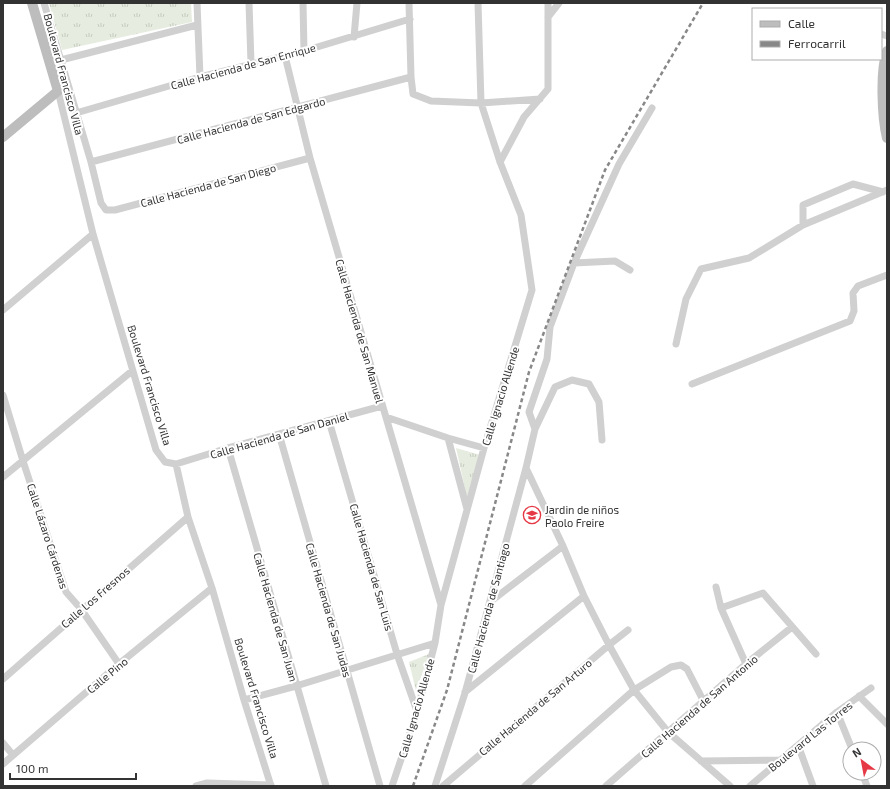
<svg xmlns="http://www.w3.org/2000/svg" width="890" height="789" viewBox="0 0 890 789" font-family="'Exo 2',sans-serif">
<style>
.grass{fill:url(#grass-tufts)}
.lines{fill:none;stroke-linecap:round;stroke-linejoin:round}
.street{stroke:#d0d0d0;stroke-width:7}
.secondary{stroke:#bdbdbd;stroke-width:10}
.rail{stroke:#888;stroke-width:2.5;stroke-dasharray:4 3;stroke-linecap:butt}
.labels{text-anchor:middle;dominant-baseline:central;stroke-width:4;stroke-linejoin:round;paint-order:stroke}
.street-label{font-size:11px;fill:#333;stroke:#fff}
.poi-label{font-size:11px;fill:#333;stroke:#fff;text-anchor:start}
</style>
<defs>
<pattern id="grass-tufts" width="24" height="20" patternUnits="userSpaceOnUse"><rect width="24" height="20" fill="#e6ecdf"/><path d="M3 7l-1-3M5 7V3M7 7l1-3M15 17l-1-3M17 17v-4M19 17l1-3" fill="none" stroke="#c6cbc0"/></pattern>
</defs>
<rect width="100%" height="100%" fill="#fff"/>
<path class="grass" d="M49,3h142l1,19 -130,28z
M456,448l24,7 -13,42z
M429,654l-13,37 -7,-29z"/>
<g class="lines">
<path class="street" d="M44,3l47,159 10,41 5,7h9l195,-52
M197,3l3,74
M249,3l2,60
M303,3l1,48
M409,3l2,74 2,17 18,7 50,2 59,-4
M548,17l11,-14
M881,34l6,2
M354,37l3,-34
M285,56l25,102 131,447
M61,60l136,-35
M58,91l35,143 63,216 9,12 11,2
M76,113l124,-36 104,-26 106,-32
M91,162l320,-85
M500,162l24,-45 24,-28v-86
M803,225v-20l50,-21 30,8
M574,263l41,-2 15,9
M3,310l90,-76
M676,344l10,-45 15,-30 48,-11 54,-33 84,-35
M692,384l158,-63 4,-10 -1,-18 5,-7 29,-11
M3,395l20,66 43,131 15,17 38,55
M386,417l62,21 36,10
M329,421l68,233 20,57
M535,429l-6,-17 18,-53 3,-32 24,-64 45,-99 33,-56
M279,434l101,352
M448,438l19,71
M228,448l98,338
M176,464l12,53 24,71 32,112 27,86
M176,464l52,-16 154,-42
M526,468l37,78 21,50 25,49 25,45 34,42 62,54
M3,477l129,-106
M716,587l5,21 25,56
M490,602l73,-56
M721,608l42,-15 53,61
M3,679l185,-162
M465,692l119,-96
M859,696l28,28
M244,700l52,-14 139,-43
M837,712l15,37
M3,743l10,12
M798,745l15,41
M701,761l79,-1
M3,764l116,-100 93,-76
M862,773l5,13
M196,786l11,-3 64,2
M392,786l25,-74 18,-69 6,-38 43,-157 48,-158 -11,-75 -21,-53 -19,-59 -3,-100
M435,786l30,-93 61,-225 9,-39 20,-42 17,-7 17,4 10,18 3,38
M443,786l166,-141 19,-15
M525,786l109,-96 37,-23 10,-2 6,4 17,33
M606,786l140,-122 46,-37
M750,786l87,-74 34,-24"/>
<path class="secondary" d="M887,51c-7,20 -5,66 0,87
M3,137l55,-46 -26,-88"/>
<path class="rail" d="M413,786l34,-96 82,-318 76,-202 98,-167"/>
</g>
<defs>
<symbol id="school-ring" viewBox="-11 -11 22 22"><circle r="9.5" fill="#fff" stroke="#e63946" stroke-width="1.5"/><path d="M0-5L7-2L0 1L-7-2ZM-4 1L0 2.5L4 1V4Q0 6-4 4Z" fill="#e63946"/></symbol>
</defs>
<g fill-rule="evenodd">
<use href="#school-ring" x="522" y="505" width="20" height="20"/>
</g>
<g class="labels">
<g class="street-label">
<text transform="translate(243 66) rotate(-15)">Calle Hacienda de San Enrique</text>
<text transform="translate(64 74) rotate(75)">Boulevard Francisco Villa</text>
<text transform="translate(251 120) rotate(-15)">Calle Hacienda de San Edgardo</text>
<text transform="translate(208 185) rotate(-15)">Calle Hacienda de San Diego</text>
<text transform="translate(360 331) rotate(74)">Calle Hacienda de San Manuel</text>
<text transform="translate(150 385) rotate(73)">Boulevard Francisco Villa</text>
<text transform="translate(500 396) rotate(-73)">Calle Ignacio Allende</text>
<text transform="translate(279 435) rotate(-16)">Calle Hacienda de San Daniel</text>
<text transform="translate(48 536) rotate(72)">Calle Lázaro Cárdenas</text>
<text transform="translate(372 567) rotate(74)">Calle Hacienda de San Luis</text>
<text transform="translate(95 597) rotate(-41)">Calle Los Fresnos</text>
<text transform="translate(488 608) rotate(-75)">Calle Hacienda de Santiago</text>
<text transform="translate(329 610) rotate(74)">Calle Hacienda de San Judas</text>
<text transform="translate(276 617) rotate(74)">Calle Hacienda de San Juan</text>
<text transform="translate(107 675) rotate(-40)">Calle Pino</text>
<text transform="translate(257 698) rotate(73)">Boulevard Francisco Villa</text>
<text transform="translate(699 706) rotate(-41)">Calle Hacienda de San Antonio</text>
<text transform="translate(535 707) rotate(-40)">Calle Hacienda de San Arturo</text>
<text transform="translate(416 708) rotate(-74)">Calle Ignacio Allende</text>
<text transform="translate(810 736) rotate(-39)">Boulevard Las Torres</text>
</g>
<g class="poi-label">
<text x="545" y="509">Jardin de niños<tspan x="545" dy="13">Paolo Freire</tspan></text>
</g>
</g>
<rect width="890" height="789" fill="none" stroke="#333333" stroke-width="8"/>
<rect x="752" y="8" width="130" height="52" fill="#ffffff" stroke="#adadad"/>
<rect x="760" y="21" width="20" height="6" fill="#bdbdbd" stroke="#adadad"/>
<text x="788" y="28" font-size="12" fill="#333333">Calle</text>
<rect x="760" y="41" width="20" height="6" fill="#888888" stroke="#adadad"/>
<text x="788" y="48" font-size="12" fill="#333333">Ferrocarril</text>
<g transform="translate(862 761) rotate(328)"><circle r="19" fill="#ffffff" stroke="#adadad"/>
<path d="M0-3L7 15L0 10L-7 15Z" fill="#e63946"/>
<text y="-6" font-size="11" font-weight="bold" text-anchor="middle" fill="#333333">N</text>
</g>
<path d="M10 773v6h126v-6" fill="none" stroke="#333333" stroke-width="2"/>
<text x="16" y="773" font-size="12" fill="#333333" stroke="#ffffff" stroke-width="3" paint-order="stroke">100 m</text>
</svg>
